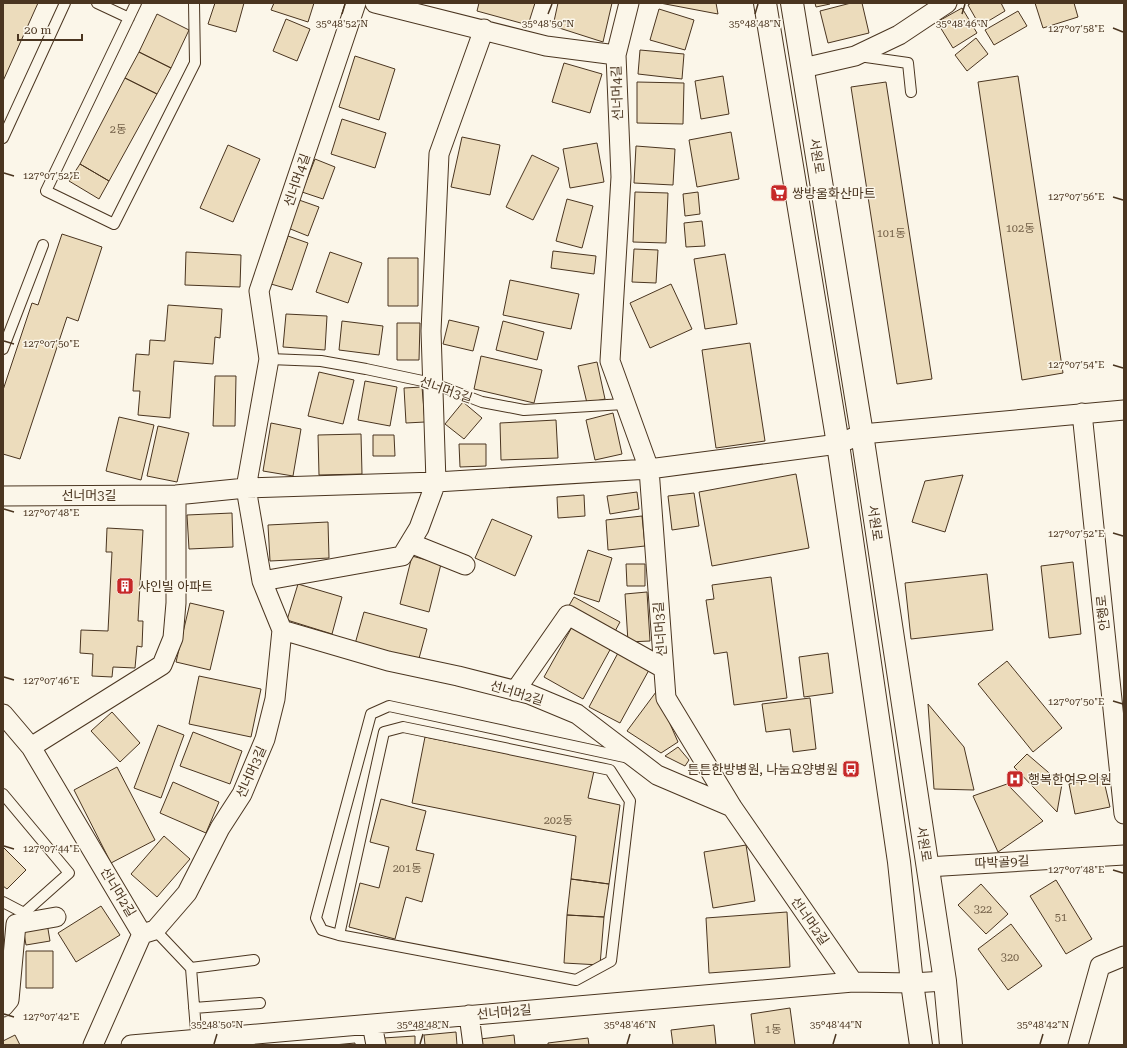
<svg xmlns="http://www.w3.org/2000/svg" width="1127" height="1048" viewBox="0 0 1127 1048" font-family="'Roboto Serif','Noto Sans KR',serif">
<style>
.building{fill:#ecdcbc;stroke:#4a3520}
.lines{fill:none;stroke-linecap:round;stroke-linejoin:round}
.service-casing{stroke:#4a3520;stroke-width:12}
.minor-casing{stroke:#4a3520;stroke-width:21}
.tertiary-casing{stroke:#4a3520;stroke-width:24}
.service{stroke:#fbf6e9;stroke-width:10}
.minor{stroke:#fbf6e9;stroke-width:19}
.tertiary{stroke:#fbf6e9;stroke-width:22}
.ticks{fill:none;stroke:#4a3520;stroke-width:1.5}
.labels{text-anchor:middle;dominant-baseline:central;stroke-width:3;stroke-linejoin:round;paint-order:stroke}
.number-label{font-size:11px;fill:#725f47}
.street-label{font-size:13px;fill:#4a3520;stroke:#fbf6e9}
.poi-label{font-size:13px;fill:#4a3520;stroke:#fbf6e9;text-anchor:start}
.ticks-label{font-size:10px;text-anchor:middle;fill:#4a3520;stroke:#fbf6e9;stroke-width:3;stroke-linejoin:round;paint-order:stroke}
</style>
<rect width="100%" height="100%" fill="#fbf6e9"/>
<path class="building" d="M3,3h35l-35,78z
M215,3h29l-8,29 -28,-8z
M274,3h40l-6,19 -37,-12z
M479,3h56l-7,22 -51,-14z
M558,3h54l-9,39 -50,-16z
M660,3h56l2,11z
M815,3h15v1l-14,3z
M851,3h11l7,30 -41,10 -8,-32z
M971,3h30l4,8 -25,15 -12,-21z
M1035,3h39l4,14 -35,11z
M962,8l15,25 -24,15 -16,-26z
M659,9l35,11 -9,30 -35,-10z
M1018,11l9,15 -33,19 -9,-15z
M157,14l32,16 -18,38 -32,-16z
M286,19l24,10 -13,32 -24,-10z
M976,38l12,16 -21,17 -12,-16z
M640,50l44,4 -2,25 -44,-5z
M139,52l32,16 -14,26 -32,-16z
M355,56l40,13 -16,51 -40,-13z
M564,63l38,11 -12,39 -38,-11z
M723,76l6,38 -28,5 -6,-38z
M1018,76l45,297 -41,7 -44,-298z
M125,78l32,16 -48,87 -29,-17z
M637,82l47,1 -1,41 -46,-1z
M886,82l46,297 -35,5 -46,-297z
M342,119l44,14 -11,35 -44,-14z
M731,132l8,47 -42,8 -8,-47z
M462,137l38,8 -10,50 -39,-8z
M597,143l7,39 -34,6 -7,-39z
M228,145l32,14 -27,63 -33,-14z
M636,146l39,3 -2,36 -39,-2z
M532,155l27,13 -26,52 -27,-13z
M315,159l20,8 -12,32 -21,-7z
M80,164l29,17 -10,18 -30,-18z
M635,192l33,1 -2,50 -33,-1z
M698,192l2,22 -15,2 -2,-22z
M567,199l26,7 -11,42 -26,-7z
M299,200l20,7 -11,29 -20,-8z
M702,221l3,25 -19,1 -2,-24z
M62,234l40,13 -24,74 -11,-4 -47,142 -17,-5v-64l29,-87 6,2z
M288,236l20,7 -16,47 -21,-6z
M634,249l24,1 -2,33 -24,-1z
M553,251l43,5 -2,18 -43,-6z
M186,252l55,3 -1,32 -55,-2z
M330,252l32,11 -14,40 -32,-11z
M725,254l12,70 -32,5 -11,-70z
M388,258h30v48h-30z
M510,280l69,14 -8,35 -68,-14z
M671,284l21,45 -42,19 -20,-45z
M168,305l54,4 -2,29 -5,-1 -2,27 -39,-3 -4,57 -32,-3 2,-24h-7l3,-37 13,1 1,-15 15,1z
M286,314l41,2 -2,34 -42,-3z
M449,320l30,7 -6,24 -30,-7z
M342,321l41,5 -4,29 -40,-5z
M503,321l41,11 -7,28 -41,-10z
M397,323h23l-1,37h-22z
M750,343l15,98 -49,7 -14,-98z
M481,356l61,14 -8,33 -60,-14z
M597,362l8,37 -18,4 -9,-37z
M319,372l35,8 -11,44 -35,-8z
M215,376h21l-1,50h-22z
M365,381l32,6 -7,39 -32,-6z
M422,387l3,35 -19,1 -2,-35z
M463,402l19,16 -18,21 -19,-15z
M613,413l9,41 -27,6 -9,-40z
M119,417l35,8 -13,55 -35,-9z
M556,420l2,38 -57,2 -1,-37z
M271,423l30,6 -8,47 -30,-5z
M158,426l31,7 -12,49 -30,-6z
M361,434l1,40 -43,1 -1,-40z
M373,435h21l1,21h-22z
M459,444h27v22l-26,1z
M796,474l13,74 -97,18 -13,-74z
M963,475l-18,57 -33,-10 13,-41z
M637,492l2,17 -29,5 -3,-18z
M694,493l5,33 -27,4 -4,-34z
M584,495l1,21 -27,2 -1,-21z
M232,513l1,34 -44,2 -2,-34z
M642,516l3,30 -37,4 -2,-30z
M492,519l40,17 -17,40 -40,-18z
M328,522l1,36 -59,3 -2,-36z
M107,528l36,2 -5,91h5l-1,26 -5,-1 -2,22 -22,-1 -1,10 -20,-1 1,-22 -13,-1 1,-23 27,1 4,-79h-6z
M588,550l24,8 -13,44 -25,-8z
M412,556l29,8 -12,48 -29,-8z
M1073,562l8,72 -32,4 -8,-72z
M626,564h19v22h-18z
M987,574l6,56 -82,9 -6,-56z
M771,577l16,121 -53,7 -7,-53 -13,2 -8,-54 8,-1 -2,-14z
M298,584l44,13 -10,37 -45,-14z
M647,592l3,49 -22,1 -3,-48z
M574,597l46,25 -7,13 -46,-26z
M190,603l34,8 -14,59 -34,-8z
M364,612l63,17 -9,33 -63,-18z
M572,627l39,21 -28,51 -39,-22z
M618,653l31,17 -29,53 -31,-16z
M828,653l5,40 -29,4 -5,-40z
M1007,661l55,67 -29,24 -55,-68z
M199,676l62,13 -10,48 -62,-13z
M656,692l22,50 -17,11 -34,-22z
M810,698l6,51 -23,3 -3,-23 -24,3 -4,-28z
M928,704l36,43 10,43 -40,-1z
M112,712l28,31 -20,19 -29,-31z
M158,725l26,10 -23,63 -27,-10z
M193,732l49,19 -12,33 -50,-18z
M425,737l169,34 -6,27 32,7 -11,79 -38,-5 5,-43 -164,-33z
M678,747l11,13 -4,6 -20,-10z
M1027,754l35,30 -5,28 -43,-45z
M117,767l38,73 -44,23 -37,-73z
M1103,777l7,30 -35,7 -6,-30z
M173,782l46,20 -13,31 -46,-20z
M1007,784l36,37 -45,31 -25,-56z
M381,799l45,12 -10,39 18,4 -12,48 -16,-5 -11,42 -46,-12 11,-44 19,5 10,-41 -19,-5z
M164,836l26,23 -33,38 -26,-23z
M746,845l9,56 -42,7 -9,-56z
M3,847l23,23 -19,19 -4,-3z
M571,879l38,5 -5,33 -37,-2z
M1056,880l36,59 -26,15 -36,-58z
M981,884l27,30 -22,20 -28,-29z
M101,906l19,29 -44,27 -18,-29z
M787,912l3,55 -81,6 -3,-55z
M567,915l37,2 -4,48 -36,-2z
M47,923l3,18 -24,4 -3,-18z
M1011,924l31,42 -34,24 -30,-41z
M26,951h27v37h-27z
M790,1008l5,37h-40l-4,-31z
M714,1025l2,20h-43l-2,-15z
M456,1032l1,13h-32l-1,-10z
M15,1035l5,10h-17v-4z
M514,1035l1,10h-35v-6z
M415,1036v9h-32v-7z
M588,1038l1,7h-41v-2z
M355,1043v2h-21z"/>
<g class="lines">
<defs>
<path id="service" d="M97,3l32,15
M136,3l-90,188 68,33 81,-161 -1,-60
M859,56l49,7 3,29
M3,138l62,-135
M3,349l40,-104
M269,359l52,2 45,8 66,14 50,19 42,8 100,-6
M3,794l66,79 -45,40 -21,-11
M155,930l36,38 6,75
M339,935l45,-203 19,-5 207,43 20,31 -19,160 -35,19 -237,-45 -17,-5 -6,-12 55,-204 18,-8 240,52
M191,968l63,-8
M194,1008l66,-5"/>
<path id="minor" d="M375,3l171,43 70,9
M629,3l-13,52 5,122 -11,184 39,108 17,229 66,109 121,175
M803,68l52,-12 44,-21 48,-32
M1082,413l42,401
M3,496l173,-1 70,-7 190,-6 213,-13 189,-25 24,-10 262,-24
M410,543l55,22
M262,581l140,-25 17,-28 17,-46 -5,-151 8,-177 45,-125
M282,630l106,31 70,15 71,18 48,20 80,61 75,32
M515,691l53,-76 95,53
M3,714l28,33 111,187 -49,111
M31,747l131,-82 11,-27 3,-35v-108
M927,867l197,-12
M142,934l13,-4 32,-37 33,-65 22,-34 23,-55 10,-40 7,-69 -20,-49 -16,-93 23,-129 -10,-68 97,-288
M3,1007l6,-7 7,-76 40,-7
M469,1015l4,30
M372,1024l4,21
M131,1045l722,-63 59,1 33,-2
M1078,1045l22,-79 24,-10"/>
<path id="tertiary" d="M765,3l73,441 61,418 13,121 9,62
M792,3l70,431 83,547 6,64"/>
</defs>
<use href="#service" class="service-casing"/>
<use href="#minor" class="minor-casing"/>
<use href="#tertiary" class="tertiary-casing"/>
<use href="#service" class="service"/>
<use href="#minor" class="minor"/>
<use href="#tertiary" class="tertiary"/>
</g>
<path class="ticks" d="M342,14l3,-10M548,14l4,-10M755,14l3,-10M962,14l3,-10M1113,28l10,4M4,173l10,3M1113,197l10,3M4,341l10,3M1113,365l10,3M4,509l10,3M1113,533l10,3M4,677l10,3M1113,701l10,3M4,846l10,3M1113,870l10,3M4,1014l10,3M214,1044l3,-10M420,1044l3,-10M627,1044l3,-10M833,1044l3,-10M1040,1044l3,-10"/>
<defs>
<symbol id="supermarket-square" viewBox="-11 -11 22 22"><rect x="-9" y="-9" width="18" height="18" rx="4" fill="#c62828" stroke="#fbf6e9"/><path d="M-6-5.5h2.5l.6 2H6L4.5 2H-2.5L-4.4-4H-6ZM-1.5 3.2a1.3 1.3 0 1 0 .1 0ZM3 3.2a1.3 1.3 0 1 0 .1 0Z" fill="#fff"/></symbol>
<symbol id="building-square" viewBox="-11 -11 22 22"><rect x="-9" y="-9" width="18" height="18" rx="4" fill="#c62828" stroke="#fbf6e9"/><path d="M-4-6H4V6H1V3H-1V6H-4ZM-2.5-4.3h1.7v1.8h-1.7ZM.8-4.3h1.7v1.8H.8ZM-2.5-1h1.7V.8h-1.7ZM.8-1h1.7V.8H.8Z" fill="#fff"/></symbol>
<symbol id="bus-square" viewBox="-11 -11 22 22"><rect x="-9" y="-9" width="18" height="18" rx="4" fill="#c62828" stroke="#fbf6e9"/><path d="M-5-6H5V4H4V6H2V4H-2V6H-4V4H-5ZM-3.5-4V0h7V-4ZM-3.5 1.2v1.5H-2V1.2ZM2 1.2v1.5H3.5V1.2Z" fill="#fff"/></symbol>
<symbol id="hospital-square" viewBox="-11 -11 22 22"><rect x="-9" y="-9" width="18" height="18" rx="4" fill="#c62828" stroke="#fbf6e9"/><path d="M-5-5h3v3.5h4V-5h3V5h-3V1.5h-4V5h-3Z" fill="#fff"/></symbol>
</defs>
<g fill-rule="evenodd">
<use href="#supermarket-square" x="769" y="183" width="20" height="20"/>
<use href="#building-square" x="115" y="576" width="20" height="20"/>
<use href="#bus-square" x="841" y="759" width="20" height="20"/>
<use href="#hospital-square" x="1005" y="769" width="20" height="20"/>
</g>
<g class="labels">
<g class="number-label">
<text x="118" y="129">2동</text>
<text x="1020" y="228">102동</text>
<text x="891" y="233">101동</text>
<text x="558" y="820">202동</text>
<text x="407" y="868">201동</text>
<text x="983" y="909">322</text>
<text x="1061" y="917">51</text>
<text x="1010" y="957">320</text>
<text x="773" y="1029">1동</text>
</g>
<g class="street-label">
<text transform="translate(617 93) rotate(-92)">선너머4길</text>
<text transform="translate(817 156) rotate(81)">서원로</text>
<text transform="translate(297 180) rotate(-71)">선너머4길</text>
<text transform="translate(446 390) rotate(19)">선너머3길</text>
<text x="89" y="495">선너머3길</text>
<text transform="translate(875 523) rotate(82)">서원로</text>
<text transform="translate(1103 613) rotate(-96)">안행로</text>
<text transform="translate(660 629) rotate(-94)">선너머3길</text>
<text transform="translate(517 693) rotate(17)">선너머2길</text>
<text transform="translate(251 772) rotate(-66)">선너머3길</text>
<text transform="translate(924 844) rotate(81)">서원로</text>
<text transform="translate(1002 862) rotate(-3)">따박골9길</text>
<text transform="translate(118 892) rotate(59)">선너머2길</text>
<text transform="translate(810 921) rotate(55)">선너머2길</text>
<text transform="translate(504 1012) rotate(-5)">선너머2길</text>
</g>
<g class="poi-label">
<text x="792" y="193">쌍방울화산마트</text>
<text x="138" y="586">샤인빌 아파트</text>
<text x="838" y="769" text-anchor="end">튼튼한방병원, 나눔요양병원</text>
<text x="1028" y="779">행복한여우의원</text>
</g>
</g>
<g class="ticks-label">
<text x="342" y="27">35°48'52"N</text>
<text x="548" y="27">35°48'50"N</text>
<text x="755" y="27">35°48'48"N</text>
<text x="962" y="27">35°48'46"N</text>
<text x="1076" y="32">127°07'58"E</text>
<text x="51" y="179">127°07'52"E</text>
<text x="1076" y="200">127°07'56"E</text>
<text x="51" y="347">127°07'50"E</text>
<text x="1076" y="368">127°07'54"E</text>
<text x="51" y="516">127°07'48"E</text>
<text x="1076" y="537">127°07'52"E</text>
<text x="51" y="684">127°07'46"E</text>
<text x="1076" y="705">127°07'50"E</text>
<text x="51" y="852">127°07'44"E</text>
<text x="1076" y="873">127°07'48"E</text>
<text x="51" y="1020">127°07'42"E</text>
<text x="217" y="1028">35°48'50"N</text>
<text x="423" y="1028">35°48'48"N</text>
<text x="630" y="1028">35°48'46"N</text>
<text x="836" y="1028">35°48'44"N</text>
<text x="1043" y="1028">35°48'42"N</text>
</g>
<rect width="1127" height="1048" fill="none" stroke="#4a3520" stroke-width="8"/>
<path d="M18 34v6h64v-6" fill="none" stroke="#4a3520" stroke-width="2"/>
<text x="24" y="34" font-size="12" fill="#4a3520" stroke="#fbf6e9" stroke-width="3" paint-order="stroke">20 m</text>
</svg>
